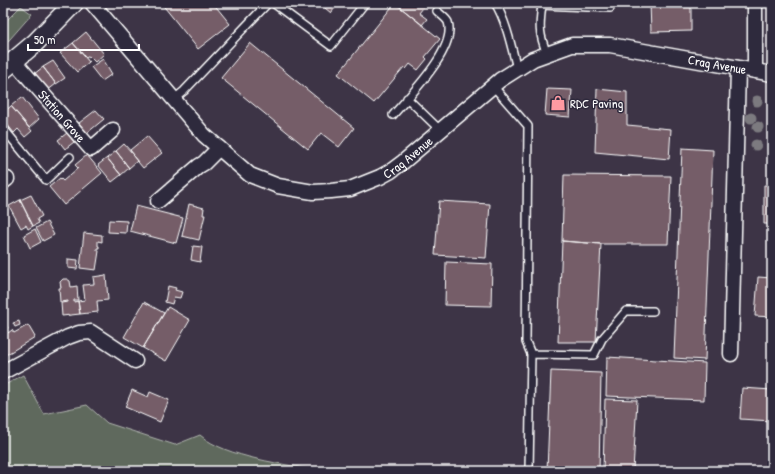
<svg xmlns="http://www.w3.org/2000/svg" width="775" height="474" viewBox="0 0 775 474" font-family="'Patrick Hand',sans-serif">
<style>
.green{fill:#5f695d;stroke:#afb4ae}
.building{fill:#755d68;stroke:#fff}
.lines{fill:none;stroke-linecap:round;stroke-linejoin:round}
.service-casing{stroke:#fff;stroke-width:10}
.minor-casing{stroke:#fff;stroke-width:17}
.tertiary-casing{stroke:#fff;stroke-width:21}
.service{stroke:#2f2a3d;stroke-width:7}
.minor{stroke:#2f2a3d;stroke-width:14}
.tertiary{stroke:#2f2a3d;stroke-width:18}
.tree{fill:#7c7a7f}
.labels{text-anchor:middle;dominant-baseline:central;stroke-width:3;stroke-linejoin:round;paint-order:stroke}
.street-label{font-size:13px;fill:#fff;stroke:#2f2a3d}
.poi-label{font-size:13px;fill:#fff;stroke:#2f2a3d;text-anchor:start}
</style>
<rect width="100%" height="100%" fill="#3d3446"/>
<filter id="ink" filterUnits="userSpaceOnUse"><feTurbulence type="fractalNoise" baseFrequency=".025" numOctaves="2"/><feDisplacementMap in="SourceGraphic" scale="8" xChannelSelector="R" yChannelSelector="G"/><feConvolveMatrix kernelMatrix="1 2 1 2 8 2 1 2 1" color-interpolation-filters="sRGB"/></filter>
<g filter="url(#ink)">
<path class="green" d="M21,6l11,8 -29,33v-23z
M23,375l21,39 43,-9 20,18 68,22 25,-10c26,23 86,29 121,36h-318v-85z"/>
<path class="building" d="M161,3h52l17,21 -32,25z
M319,3h20l-8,10z
M395,3l45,36 -15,18 2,2 -9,11 -8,-6 -4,5 -2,-2 -30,36 -36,-29z
M395,3h32l-8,10 8,6 -5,6z
M650,3h41v28l-40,1z
M86,32l18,22 -9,8 -6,-6 -3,2 -13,-15z
M73,43l16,19 -12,10 -17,-19z
M250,43l104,85 -15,19 -18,-14 -13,16 -87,-71z
M103,59l9,15 -10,7 -11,-14z
M53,61l12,17 -9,6 -13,-17z
M43,67l13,17 -9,7 -13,-17z
M547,89l25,1 -2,27 -25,-2z
M597,89l30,3v33l44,4 -2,30 -74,-7z
M22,97l17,22 -10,9 -18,-22z
M11,106l21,25 -7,6 -7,-8 -4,4 -11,-14v-6z
M96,110l8,9 -17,14 -8,-10z
M67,133l7,9 -9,7 -7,-9z
M147,136l15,17 -19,15 -10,-12 1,-1 -4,-5z
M124,144l10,11 -1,1 4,5 -8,7 -13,-17z
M682,148l31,2 -8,210 -31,-2z
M116,151l13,17 -8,7 -14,-17z
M87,155l15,18 -38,32 -15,-18 11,-9 3,3 15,-13 -3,-3z
M107,158l14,17 -9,7 -14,-17z
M564,175l107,1 -3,68h-67l-39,-3z
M764,185h8v39h-8z
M31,195l11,21 -5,3 2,4 -6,3 -13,-26z
M20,200l13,26 -5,3 -2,-4 -5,3 -12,-22z
M439,201l51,3 -4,54 -51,-3z
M189,204l15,4 -1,7h2l-6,25 -17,-4z
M136,206l47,12 -7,25 -46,-12z
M109,220l18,1 -1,12 -18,-1z
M47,222l7,13 -11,6 -7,-13z
M35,229l6,13 -11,6 -6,-13z
M84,233l18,2v7l-4,-1v5h1v2h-2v2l2,1 -3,19 -16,-2z
M562,241l39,3 -5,98h-38z
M193,246l9,1 -2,15 -9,-2z
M68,259l10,1 -1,9 -9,-1z
M446,262l46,2 -1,42 -46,-1z
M106,275l2,25 -11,1 1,11 -18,2 -2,-13 7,-1 -2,-15 11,-1 -1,-7z
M758,277l14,1v39l-17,-1z
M63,279h4l3,2 1,6 6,-1 1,14h-4v2l4,-1 2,13 -18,2 -1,-13 7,-1v-1l-8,1 -1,-14h2l-1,-6z
M168,286l8,2 -1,2 7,2 -2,6 -6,-1 -2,7 -7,-2z
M144,302l20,11 -21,35 -19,-11z
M168,307l22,13 -24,41 -23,-13z
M19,321l1,4 -5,2 -2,-4z
M4,322l4,6 -2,1 2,4 4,-3 2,3 14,-8 7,12 -31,19h-1v-33z
M607,357l98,6 -1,37 -98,-4z
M551,371l50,2 -2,98h-52z
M742,388l30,2v31l-32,-2z
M132,390l16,7 2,-5 19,8 -9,22 -35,-15z
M605,399l32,1 -4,71h-30z"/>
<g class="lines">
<defs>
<path id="service" d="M273,3l58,43 34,-43
M495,3c11,17 17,46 22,66
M547,54c-8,-20 -8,-27 -5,-49l68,3
M493,86l35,40 -2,216 5,12 -2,117
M407,98l33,32
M173,100l11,-9 84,-88
M393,115c17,-20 64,-66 55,-93 -2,-4 -8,-8 -11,-11
M3,128l43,52 24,-23
M531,354l63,1 8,-16 24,-28h27"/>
<g id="minor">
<path id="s1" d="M92,3l112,132 46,40 28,11 35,6 18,-1 19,-2 30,-12 11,-6 12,-9 97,-82 33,-21 39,-14h38l162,29"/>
<path d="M755,3v68"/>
<path id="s2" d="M14,61l77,88 22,-19"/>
<path d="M3,182l4,-3"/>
<path d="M158,201l41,-35 5,-3 15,-15"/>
<path d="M731,354l7,-286"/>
<path d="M3,372l65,-35 11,-4 12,-1 44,29"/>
</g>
<path id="tertiary" d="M3,70l32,-27 39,-40"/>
</defs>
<use href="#service" class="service-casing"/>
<use href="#minor" class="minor-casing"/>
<use href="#tertiary" class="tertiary-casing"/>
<use href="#service" class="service"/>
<use href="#minor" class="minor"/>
<use href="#tertiary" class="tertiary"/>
</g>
<g class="tree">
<circle cx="757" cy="101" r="5.5"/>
<circle cx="751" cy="118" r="5.5"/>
<circle cx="758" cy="127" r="5.5"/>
<circle cx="756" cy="145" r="5.5"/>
</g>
</g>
<defs>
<symbol id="shop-bare" viewBox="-9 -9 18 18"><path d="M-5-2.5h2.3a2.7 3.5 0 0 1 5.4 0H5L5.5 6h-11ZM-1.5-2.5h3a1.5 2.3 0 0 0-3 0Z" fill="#ff9aa2" stroke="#2f2a3d" stroke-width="2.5" paint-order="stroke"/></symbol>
</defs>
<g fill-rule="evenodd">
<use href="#shop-bare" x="547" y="92" width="22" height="22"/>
</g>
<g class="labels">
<g class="street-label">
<text stroke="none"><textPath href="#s1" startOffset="751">Crag Avenue</textPath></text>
<text stroke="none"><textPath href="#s2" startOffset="73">Station Grove</textPath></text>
<text stroke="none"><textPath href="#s1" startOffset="403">Crag Avenue</textPath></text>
</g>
<g class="poi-label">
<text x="570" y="103">RDC Paving</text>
</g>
</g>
<rect width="775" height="474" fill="none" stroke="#2f2a3d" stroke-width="16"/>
<rect x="8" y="8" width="759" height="458" fill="none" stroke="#fff" stroke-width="1.5" filter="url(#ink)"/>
<path d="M28 44v6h111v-6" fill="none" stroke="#ffffff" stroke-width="2"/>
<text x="34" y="44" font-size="12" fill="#ffffff" stroke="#2f2a3d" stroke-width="3" paint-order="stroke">50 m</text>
</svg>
